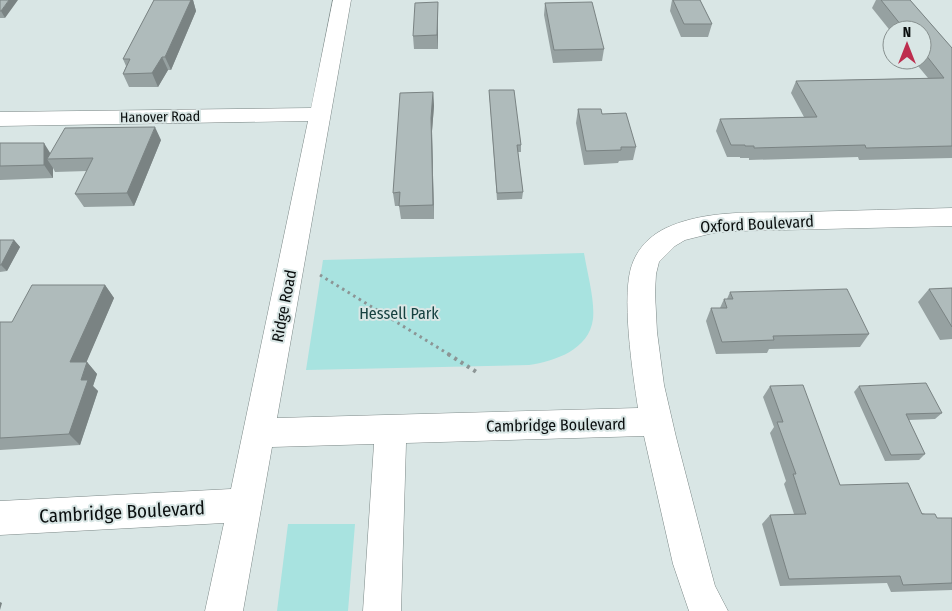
<svg xmlns="http://www.w3.org/2000/svg" width="952" height="611" viewBox="0 0 952 611" font-family="'Fira Sans Condensed',sans-serif">
<style>
.green{fill:#a8e3e0}
.lines{fill:none;stroke-linecap:round;stroke-linejoin:round}
.minor-casing{stroke:#7c8887;stroke-width:1}
.path-far1{stroke:#8c9595;stroke-width:3;stroke-dasharray:2.5 4;stroke-linecap:butt}
.path{stroke:#8c9595;stroke-width:4;stroke-dasharray:3 4.5;stroke-linecap:butt}
.minor{fill:#fff;fill-rule:evenodd}
.wall{fill:#96a1a1}
.shaded-wall{fill:#7a8383}
.building{fill:#afbbbb;stroke:#7a8383}
.labels{text-anchor:middle;dominant-baseline:central;stroke-width:4;stroke-linejoin:round;paint-order:stroke}
.far-street-label{font-size:14px;fill:#0b0f0f;stroke:#d9e6e5}
.street-label{font-size:16px;fill:#0b0f0f;stroke:#d9e6e5}
.park-label{font-size:16px;fill:#164140;stroke:#d9e6e5}
.near-street-label{font-size:19px;fill:#0b0f0f;stroke:#d9e6e5}
</style>
<rect width="100%" height="100%" fill="#d9e6e5"/>
<path class="green" d="M584,253c3,19 11,47 9,66 -4,31 -38,42 -64,46l-223,5 17,-110z
M288,524h67l-7,87h-71z"/>
<g class="lines">
<defs>
<path id="minor" d="M333,0h18l-74,418 361,-10c-5,-33 -18,-116 -5,-146 6,-15 18,-27 33,-34 41,-19 91,-15 135,-16 50,-1 101,-3 151,-4v18l-215,5 -24,2 -28,7 -10,6 -16,16 -3,12 -1,19 2,39 7,53 12,52 33,127 6,22 13,25h-39l-16,-47 -29,-128 -238,7 -5,168h-38l11,-167 -102,3 -29,164h-38l19,-88 -224,12v-34l231,-12 77,-368 -308,5v-14l311,-4z"/>
</defs>
<use href="#minor" class="minor-casing"/>
<path class="path-far1" d="M320,275l130,80"/>
<path class="path" d="M448,354l30,19"/>
<use href="#minor" class="minor"/>
</g>
<path class="wall" d="M0,0l5,18h-5z
M154,0h39l3,11 -25,59h-3l-10,17h-29l-6,-13 3,-8 -3,-7z
M672,0h28l12,24 -4,13h-27l-11,-26z
M876,0h34l42,48v110l-93,2 -1,-3 -109,3v-2h-9v-1h-13l-11,-26 4,-12 84,-2 -13,-24 5,-12 132,-3 -15,-18h9v-30h-30v3l-20,-25z
M545,3l59,46 -2,12 -49,2 -9,-48z
M438,15v34h-24l-1,-13z
M489,90l32,55v7h-3l5,40 -1,7 -25,1z
M433,92l1,14 -2,25 2,88h-33l-2,-13h-4l-2,-13z
M578,109l24,5 34,33 -3,13 -14,1 -1,2 -34,2 -8,-42z
M161,140l-27,66 -50,1 -9,-13 12,-23 -32,1 -2,-4v10l-53,2v-37l50,10z
M0,240h14l6,7 -13,24 -7,1z
M105,285l9,13 -28,64h1l10,12 -4,12 5,5 -18,54 -80,5v-128h12z
M952,288v51l-12,1 -22,-38 11,-13z
M730,292l139,42 -9,13 -91,2 -2,4 -51,1 -10,-33 5,-13h9l4,-9h3z
M770,386l70,99 97,33h15v72l-61,2 -4,-9 -107,3 -18,-62 8,-9 24,-1 -10,-30 2,-3 -16,-48 4,-6 -11,-30z
M859,386l83,27 -7,6 -26,1 16,34 -6,6 -34,1 -31,-69z"/>
<path class="shaded-wall" d="M9,0h9l-13,18 -4,-7z
M191,0h2l3,11 -25,59 -6,-13z
M438,2v47l-1,-14z
M162,57l6,13 -10,17 -6,-14z
M433,92l1,14 -2,25 2,88 -1,-14 -2,-87z
M155,127l6,13 -27,66 -7,-13z
M44,143l8,13 -5,3 6,9v10l-9,-13z
M14,240l6,7 -13,24 -6,-6z
M105,285l9,13 -33,77 -11,-13z
M87,362l10,12 -4,12 5,5 -18,54 -11,-11 12,-54z
M0,602l2,1 -2,7z"/>
<path class="building" d="M0,0h9l-8,11h-1z
M154,0h37l-26,57h-3l-10,16 -29,1 7,-15h-7z
M673,0h27l12,24h-28z
M881,0h29l42,48v98l-86,2 -1,-3 -111,3v-2h-9v-1h-14l-11,-26 97,-2 -21,-36 148,-3 -22,-28v-20h-17z
M438,2l-1,33 -24,1 2,-33z
M592,2l12,47 -50,1 -9,-47z
M489,90h25l7,55h-4l6,47 -26,1z
M433,92l-2,26 2,87 -34,1 1,-14 -7,1 7,-100z
M578,109h23l1,5 24,-1 10,34h-15v3l-35,1z
M155,127l-28,66 -52,1 18,-36 -46,1 18,-31z
M0,143h44v22l-44,1z
M0,240h14l-13,25h-1z
M32,285h73l-35,77h17l-6,18h7l-19,54 -69,4v-116h12z
M952,288v39l-23,-38z
M847,289l22,45 -96,2 1,4 -52,2 -11,-34h16l-3,-9h9l-3,-7z
M926,383l16,30 -36,1 19,40 -34,1 -32,-69z
M803,385l37,100 68,-2 14,31h13l2,4h15v65l-49,2 -3,-9 -111,3 -19,-64 36,-1 -13,-40h3l-19,-52h6l-13,-36z"/>
<g class="labels">
<g class="far-street-label">
<text transform="translate(160 117) rotate(-1)">Hanover Road</text>
</g>
<g class="street-label">
<text transform="translate(757 224) rotate(-3)">Oxford Boulevard</text>
<text transform="translate(284 306) rotate(-79)">Ridge Road</text>
<text transform="translate(556 425) rotate(-1)">Cambridge Boulevard</text>
</g>
<g class="park-label">
<text x="399" y="313">Hessell Park</text>
</g>
<g class="near-street-label">
<text transform="translate(122 512) rotate(-3)">Cambridge Boulevard</text>
</g>
</g>
<g transform="translate(907 45)"><circle r="24" fill="#d9e6e5" stroke="#87908f"/>
<path d="M0-4L9 19L0 12L-9 19Z" fill="#bd2d4e"/>
<text y="-8" font-size="14" font-weight="bold" text-anchor="middle" fill="#0b0f0f">N</text>
</g>
</svg>
